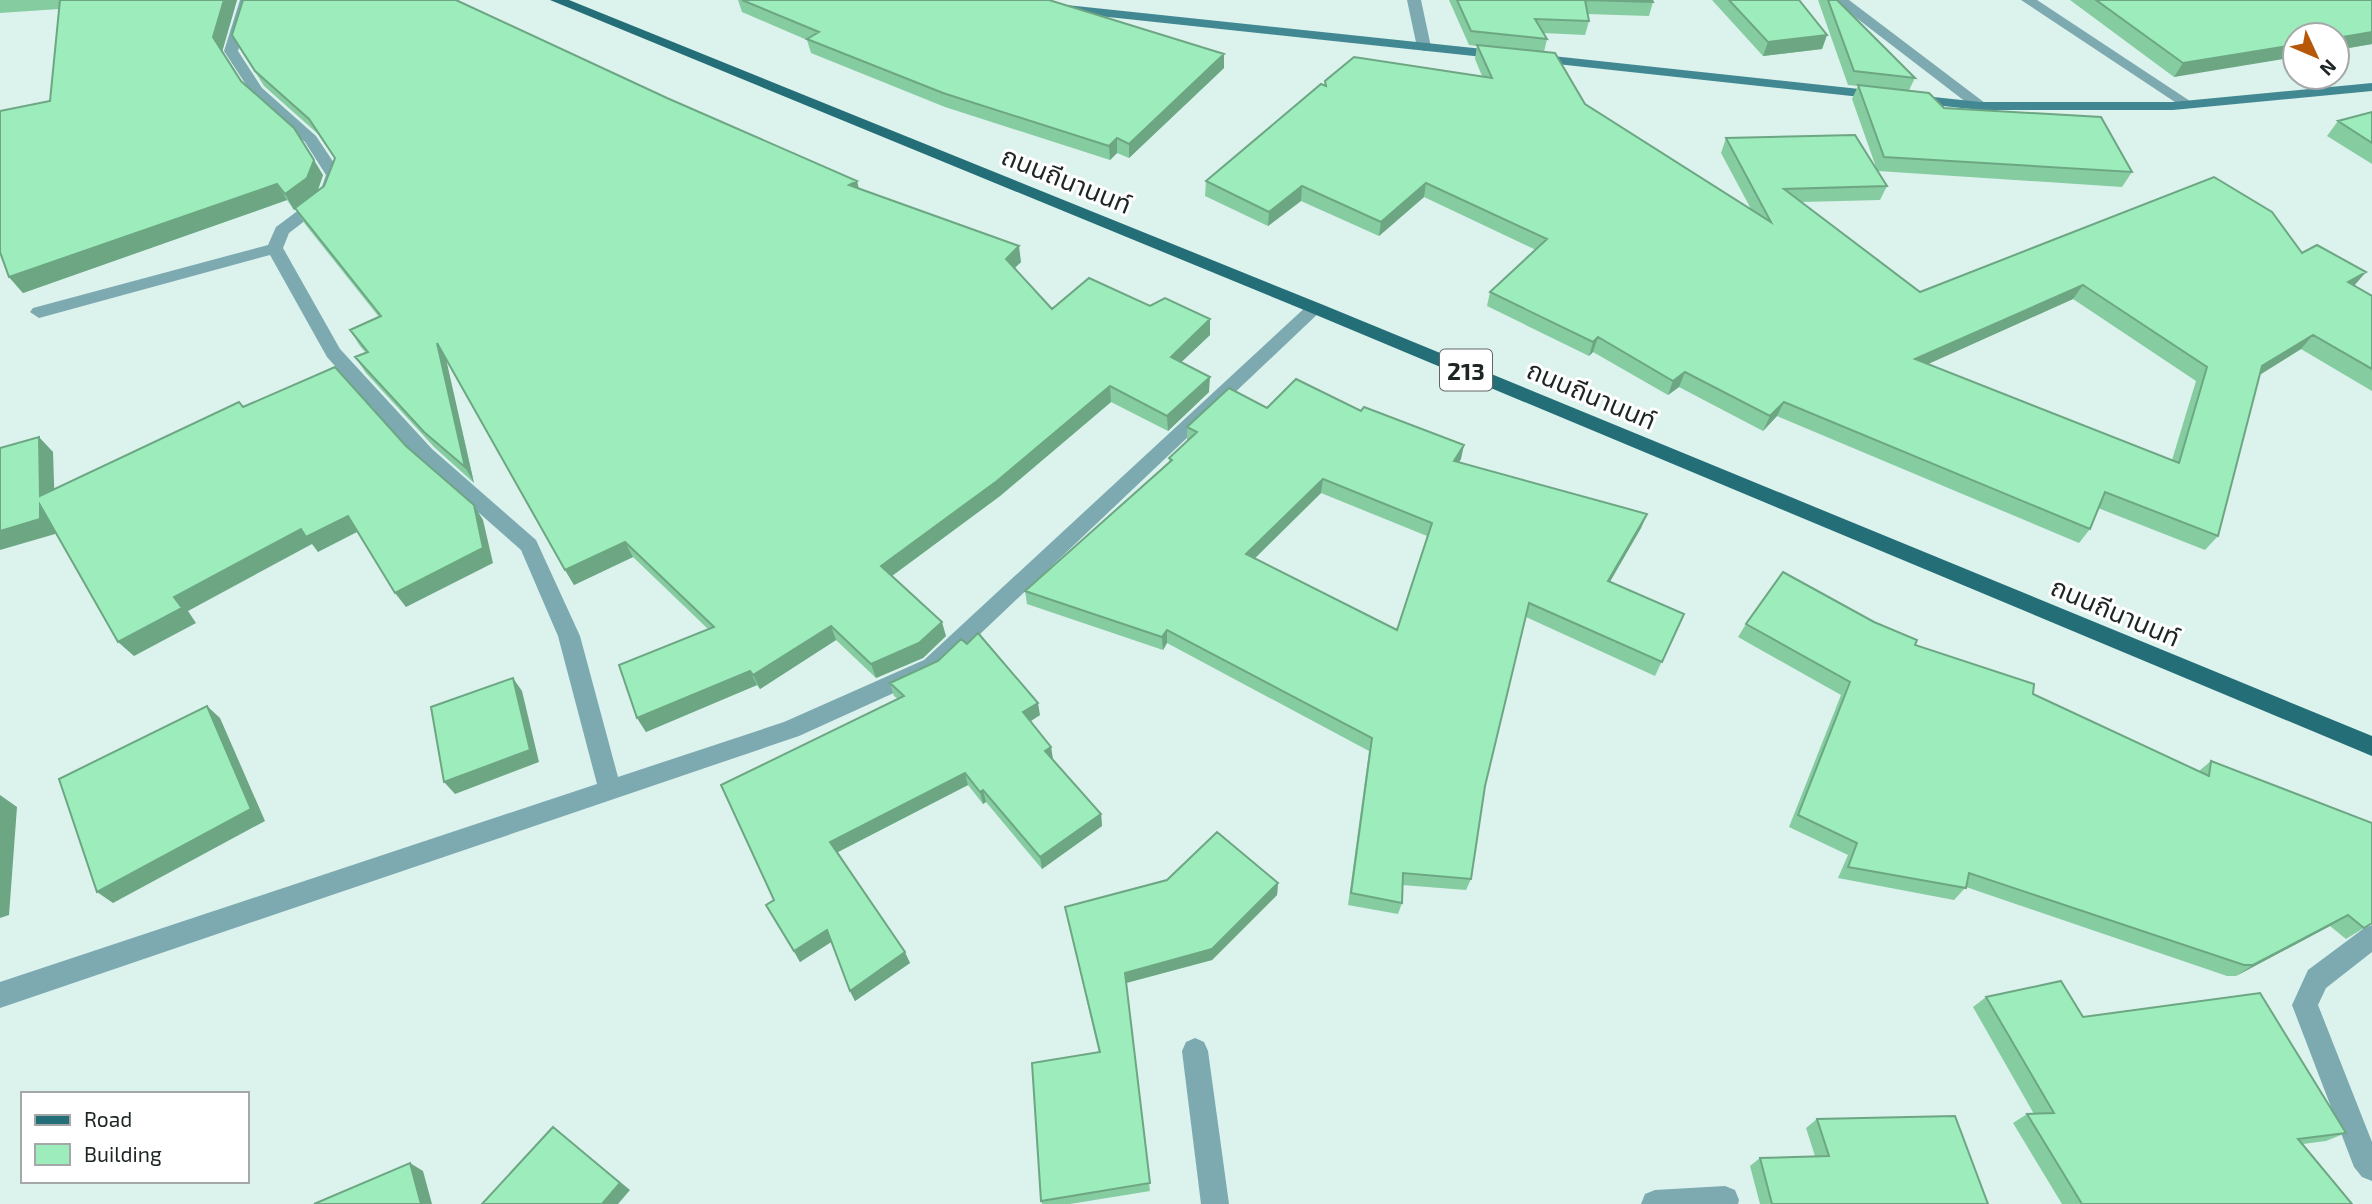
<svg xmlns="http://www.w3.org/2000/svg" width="2372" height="1204" viewBox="0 0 2372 1204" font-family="'Exo 2','Noto Sans Thai',sans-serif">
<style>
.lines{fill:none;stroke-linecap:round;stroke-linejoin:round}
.lane{fill:#7da9b0;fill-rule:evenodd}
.street{fill:#7da9b0;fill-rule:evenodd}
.secondary{fill:#418893;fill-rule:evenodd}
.primary{fill:#246e78;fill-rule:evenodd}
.wall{fill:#86cca1;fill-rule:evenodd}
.shaded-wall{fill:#6da683}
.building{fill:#9cedbb;stroke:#6da683;stroke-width:2;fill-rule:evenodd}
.labels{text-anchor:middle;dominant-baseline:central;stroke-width:6;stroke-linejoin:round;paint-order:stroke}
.shield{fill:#fff;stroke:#626766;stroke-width:2}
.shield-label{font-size:24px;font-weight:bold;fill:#1e2625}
.street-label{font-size:26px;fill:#1e2625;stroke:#fff}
</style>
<rect width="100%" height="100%" fill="#dbf2ed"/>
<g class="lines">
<path class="lane" d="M2021,0h16l159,105 -2,3h-10z"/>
<path class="street" d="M240,0h14l-16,51 24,37 54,48 26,39 -10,25 -43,33 -6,15 57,101 92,100 104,91 44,96 38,141 166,-55 140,-62 385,-356h12l3,4 -384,364 -141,64 -799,272v-26l597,-198 -39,-148 -37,-86 -103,-91 -91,-102 -57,-102 -231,63 -9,-6 3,-4 235,-63 8,-18 43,-32 7,-20 -21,-33 -53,-48 -28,-43z
M1407,0h14l10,47 -2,3 -5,1 -7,-4z
M1833,0h16l136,103 2,3 -2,3h-10z
M2372,925v27l-46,36 -8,17 54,137v39l-10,-4 -8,-10 -62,-162 16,-35 55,-41z
M1195,1038l9,4 4,9 21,153h-28l-19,-153 4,-9z
M1725,1186l10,4 4,10 -1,4h-97l4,-10 10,-4z"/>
<path class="secondary" d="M1057,4l445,47 7,4 -7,4 -450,-48 -2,-3z
M1534,54l446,48h193l199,-19v8l-199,19h-193l-451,-49v-6z"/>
<path class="primary" d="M550,0h19l752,304 1051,432v20l-1063,-444z"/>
</g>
<path class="wall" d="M0,0h237l-15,52 19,29 82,94 -6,17 7,-6 11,-27 -17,-25 -54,-48 -32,-51 435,63 190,83 2,7 162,74 -6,6 37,41 158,26 -29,27 28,30 -41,39 -57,-29 -111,94 -108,80 54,60 -23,22 -47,20 -40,-38 -76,49 -3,-4 -111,47 -9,-14 71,-89 -75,-72 -59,28 -128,-225 28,123 -40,-36 -68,-74 -11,-16 11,-4 -6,-7 -10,-16 29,-13 -74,-93 -9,-15 -2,1 -7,-10 -264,93 -14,-16 41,-176 9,-92 -59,4z
M738,0h311l175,54v14l-95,90 -12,-5 -7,7 -165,-53 -134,-54 -4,-13 -65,-28z
M1449,0h203l1,2 -4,14 -62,-2 2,7 -4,14 -42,-2 4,6 -3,13 41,52 166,105 -30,-56 5,-15 151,32 -25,-71 6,-13 -10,-1 -30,-85h19l78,78 -6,12 35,18 188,64 -10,15 -244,-16 9,15 -7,14 -78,2 118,90 382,-39 52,33 18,10v95l-71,-42 -41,25 -42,162 -13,14 -107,-42 -8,21 -11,14 -302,-127 -14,15 -84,-44 -11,8 -75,-43 -4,4 -102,-50 3,-14 46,-42 -112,-53 -45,39 -78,-35 -33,25 -63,-30 1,-15 119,-96v-4l157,-5 -7,-17 2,-13 -8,-1zM2073,299l123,82 -24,79 -245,-96z
M1712,0h87l28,35 -5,14 -59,7z
M2070,0h302v44l-35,6v-15l-163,42z
M2372,112v52l-45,-28 11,-15z
M1267,408l94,3 100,48 -3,4 189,51 -6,14 -31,54 74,32 -29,62 -129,-59 -41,169 -14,93 -5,11 -64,-5v18l-4,11 -50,-9 21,-154 -202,-108 -4,7 -136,-46 -2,-13 144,-129v-4l18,-17v-14zM1321,493l106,43 -30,94 -142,-72z
M1746,624l169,21 118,49 166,77 12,-10 161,162 -26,16 -16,-13 -94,50h-9l-261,-89 -12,13 -116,-22 10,-23 -59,-28 52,-132 -103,-58z
M890,683l150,32 -10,6 21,26 1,13 49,54 1,12 -60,43 -56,-67 -3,2 -15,-19 -130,67 72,111 -55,38 -5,-10 -19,-50 -31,21 -34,-57 8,-5 124,-201 -4,-3z
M1278,883l-1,12 -65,65 -86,23 24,208 -80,13h-28l-1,-3 58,-148 -34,-146z
M1986,997l97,20 263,116 -20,8 -23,3 49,60h-290l-49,-81 14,-9h7l-61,-107z
M1817,1119l171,85h-228l-10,-38 10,-8 55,-2 -9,-28z"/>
<path class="shaded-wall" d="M224,0h13l-15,52 -9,-15z
M2372,32v12l-35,6v-12z
M1827,35l-5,14 -59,7 5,-14z
M2295,45v12l-121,20 9,-14z
M1224,54v14l-95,90v-14z
M1117,138v15l-7,7 -1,-14z
M314,160l9,15 -6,18 -23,17 -9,-16z
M857,181l3,15 -11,-11z
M1426,183l-2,14 -45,39 2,-14z
M277,184l10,16 -264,93 -14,-16z
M1302,186l-1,15 -33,25 1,-14z
M1019,246l2,16 -13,12 -2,-15z
M2366,272l-12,14 -6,-4z
M2083,285l-10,14 -167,75 9,-15z
M1210,319v16l-39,37v-15z
M2313,335l-12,14 -51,32 12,-15z
M1598,337l-5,15 -4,4 4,-14z
M437,343l9,16 28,124 -9,-16z
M1685,372l-6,15 -11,8 5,-14z
M1210,377l-1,15 -41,39 -1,-15z
M1110,386l1,16 -111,94 -115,85 -4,-15z
M1784,402l-7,14 -14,15 7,-15z
M39,437l14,15 2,59 -15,-15z
M1464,445l-3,14 -11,16 4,-14z
M1323,479l-2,14 -75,74v-13z
M40,505l15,15v14l-55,16v-19z
M474,505l9,15 10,43 -87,44 -11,-14z
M1647,514l-6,14 -39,67 6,-14z
M348,516l11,15 -41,21 -6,-8 -124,67 8,12 -62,33 -16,-14 56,-45 127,-68z
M625,542l8,15 -59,28 -9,-15z
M942,622l4,14 -23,22 -47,20 -5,-14z
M831,626l5,14 -76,49 -7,-14z
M1167,630v13l-4,7 -1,-13z
M750,671l7,14 -111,47 -9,-14z
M513,678l9,13 17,71 -84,32 -11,-12z
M1038,703l2,12 -15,10 -2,-13z
M207,706l13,12 45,103 -152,82 -16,-11z
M1051,747l2,12 -7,4 -1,-12z
M965,773l3,12 -132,68 -6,-11z
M983,790l3,12 -3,2 -3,-12z
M0,795l17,12 -8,108 -9,3z
M1101,814l1,12 -60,43 -2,-12z
M1278,883l-1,12 -65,65 -86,23 -1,-10z
M2348,915l-18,11 -94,50 17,-11z
M827,930l6,11 -33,21 -6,-11z
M905,952l5,11 -55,38 -5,-10z
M564,1136l66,54 -12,14h-16z
M410,1163l13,8 9,33h-11z"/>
<path class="building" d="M60,0h164l-11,37 28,44 53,47 20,32 -7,18 -22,16 -8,-10 -268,93 -9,-25v-141l50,-10z
M243,0h213l211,98 190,83 -8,4 170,61 -13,13 46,50 37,-31 61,28 15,-8 45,21 -39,38 39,20 -43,39 -57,-30 -113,95 -116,85 61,56 -23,21 -48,21 -40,-38 -78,49 -3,-4 -113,47 -18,-53 95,-38 -89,-85 -60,28 -128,-227 28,124 -41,-35 -69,-75 13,-5 -18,-22 31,-14 -86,-108 29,-22 11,-28 -26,-39 -54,-48 -23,-36z
M742,0h307l175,54 -95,90 -12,-6 -8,8 -166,-53 -136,-54 12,-7z
M1457,0h195l1,2 -68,-2 4,21 -54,-2 12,20 -76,-8z
M1729,0h70l28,35 -59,7z
M1828,0h9l78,78 -61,-7z
M2096,0h276v32l-35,6v-3h-42v10l-112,18z
M1477,45l78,8 30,51 186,118 -45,-84 129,-3 32,51 -103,3 136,103 294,-115 58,35 30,41 15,-8 49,27 -18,10 24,14v73l-59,-34 -51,31 -44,170 -113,-44 -15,37 -306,-127 -14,14 -85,-44 -12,9 -75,-44 -5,5 -103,-50 57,-53 -121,-56 -45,39 -79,-36 -33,26 -63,-31 115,-97 5,2 -1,-5 29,-24 138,21zM2083,285l124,82 -28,96 -264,-104z
M1858,85l71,8 15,15 157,9 31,55 -248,-15z
M2372,112v31l-34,-22z
M335,367l71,79 68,59 9,43 -88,45 -47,-77 -42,21 -5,-8 -127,68 8,11 -64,34 -78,-137v14l-40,12v-83l39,-11 1,59 199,-94 4,5z
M1296,379l65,32 3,-4 100,38 -10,16 193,53 -39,67 76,33 -22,48 -133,-59 -44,183 -14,93 -68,-6 -1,30 -51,-10 21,-155 -205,-108 -5,7 -137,-46 147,-131 -3,-2 28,-26 -10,-5 42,-39 38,20zM1323,479l109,44 -35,107 -151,-76z
M1783,572l91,50 43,18 -2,5 119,39 -1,10 176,82 2,-15 161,62v100l-8,5 -16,-13 -95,50h-9l-275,-92 -3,15 -118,-21 9,-24 -59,-28 52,-133 -104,-58z
M978,633l60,70 -15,9 28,35 -6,4 56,63 -61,43 -57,-67 -3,2 -15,-19 -135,69 75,110 -55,39 -23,-61 -33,21 -28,-46 8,-5 -53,-115 183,-89 -14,-13 48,-22 23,-22 6,5z
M513,678l17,72 -86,32 -13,-75z
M207,706l44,103 -154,83 -38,-113z
M1217,832l61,51 -66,66 -87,24 25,210 -109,18 -9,-138 68,-11 -35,-145 102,-27z
M2061,981l22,36 177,-24 86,140 -48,6 54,65h-270l-55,-90 27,-1 -68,-116z
M1955,1116l33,88h-216l-12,-46 69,-2 -12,-37z
M553,1127l67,56 -18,21h-120z
M410,1163l11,41h-107z"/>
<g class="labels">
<rect class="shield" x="1440" y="349.5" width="52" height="41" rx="5"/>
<g class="shield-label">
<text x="1466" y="370">213</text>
</g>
<g class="street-label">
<text transform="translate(1067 179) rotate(22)">ถนนถีนานนท์</text>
<text transform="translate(1592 394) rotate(23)">ถนนถีนานนท์</text>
<text transform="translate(2116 611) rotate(23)">ถนนถีนานนท์</text>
</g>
</g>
<rect x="21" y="1092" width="228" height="91" fill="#ffffff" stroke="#a5a8a8" stroke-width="2"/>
<rect x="35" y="1115" width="35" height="10" fill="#246e78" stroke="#a5a8a8" stroke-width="2"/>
<text x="84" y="1127" font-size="21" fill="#1e2625">Road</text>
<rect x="35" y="1144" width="35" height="21" fill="#9cedbb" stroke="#a5a8a8" stroke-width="2"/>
<text x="84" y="1162" font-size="21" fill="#1e2625">Building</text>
<g transform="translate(2316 56) rotate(134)"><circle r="33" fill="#ffffff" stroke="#a5a8a8" stroke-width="2"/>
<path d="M0-5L12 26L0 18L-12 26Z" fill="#b65808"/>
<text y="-10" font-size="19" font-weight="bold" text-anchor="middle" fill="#1e2625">N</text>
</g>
</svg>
